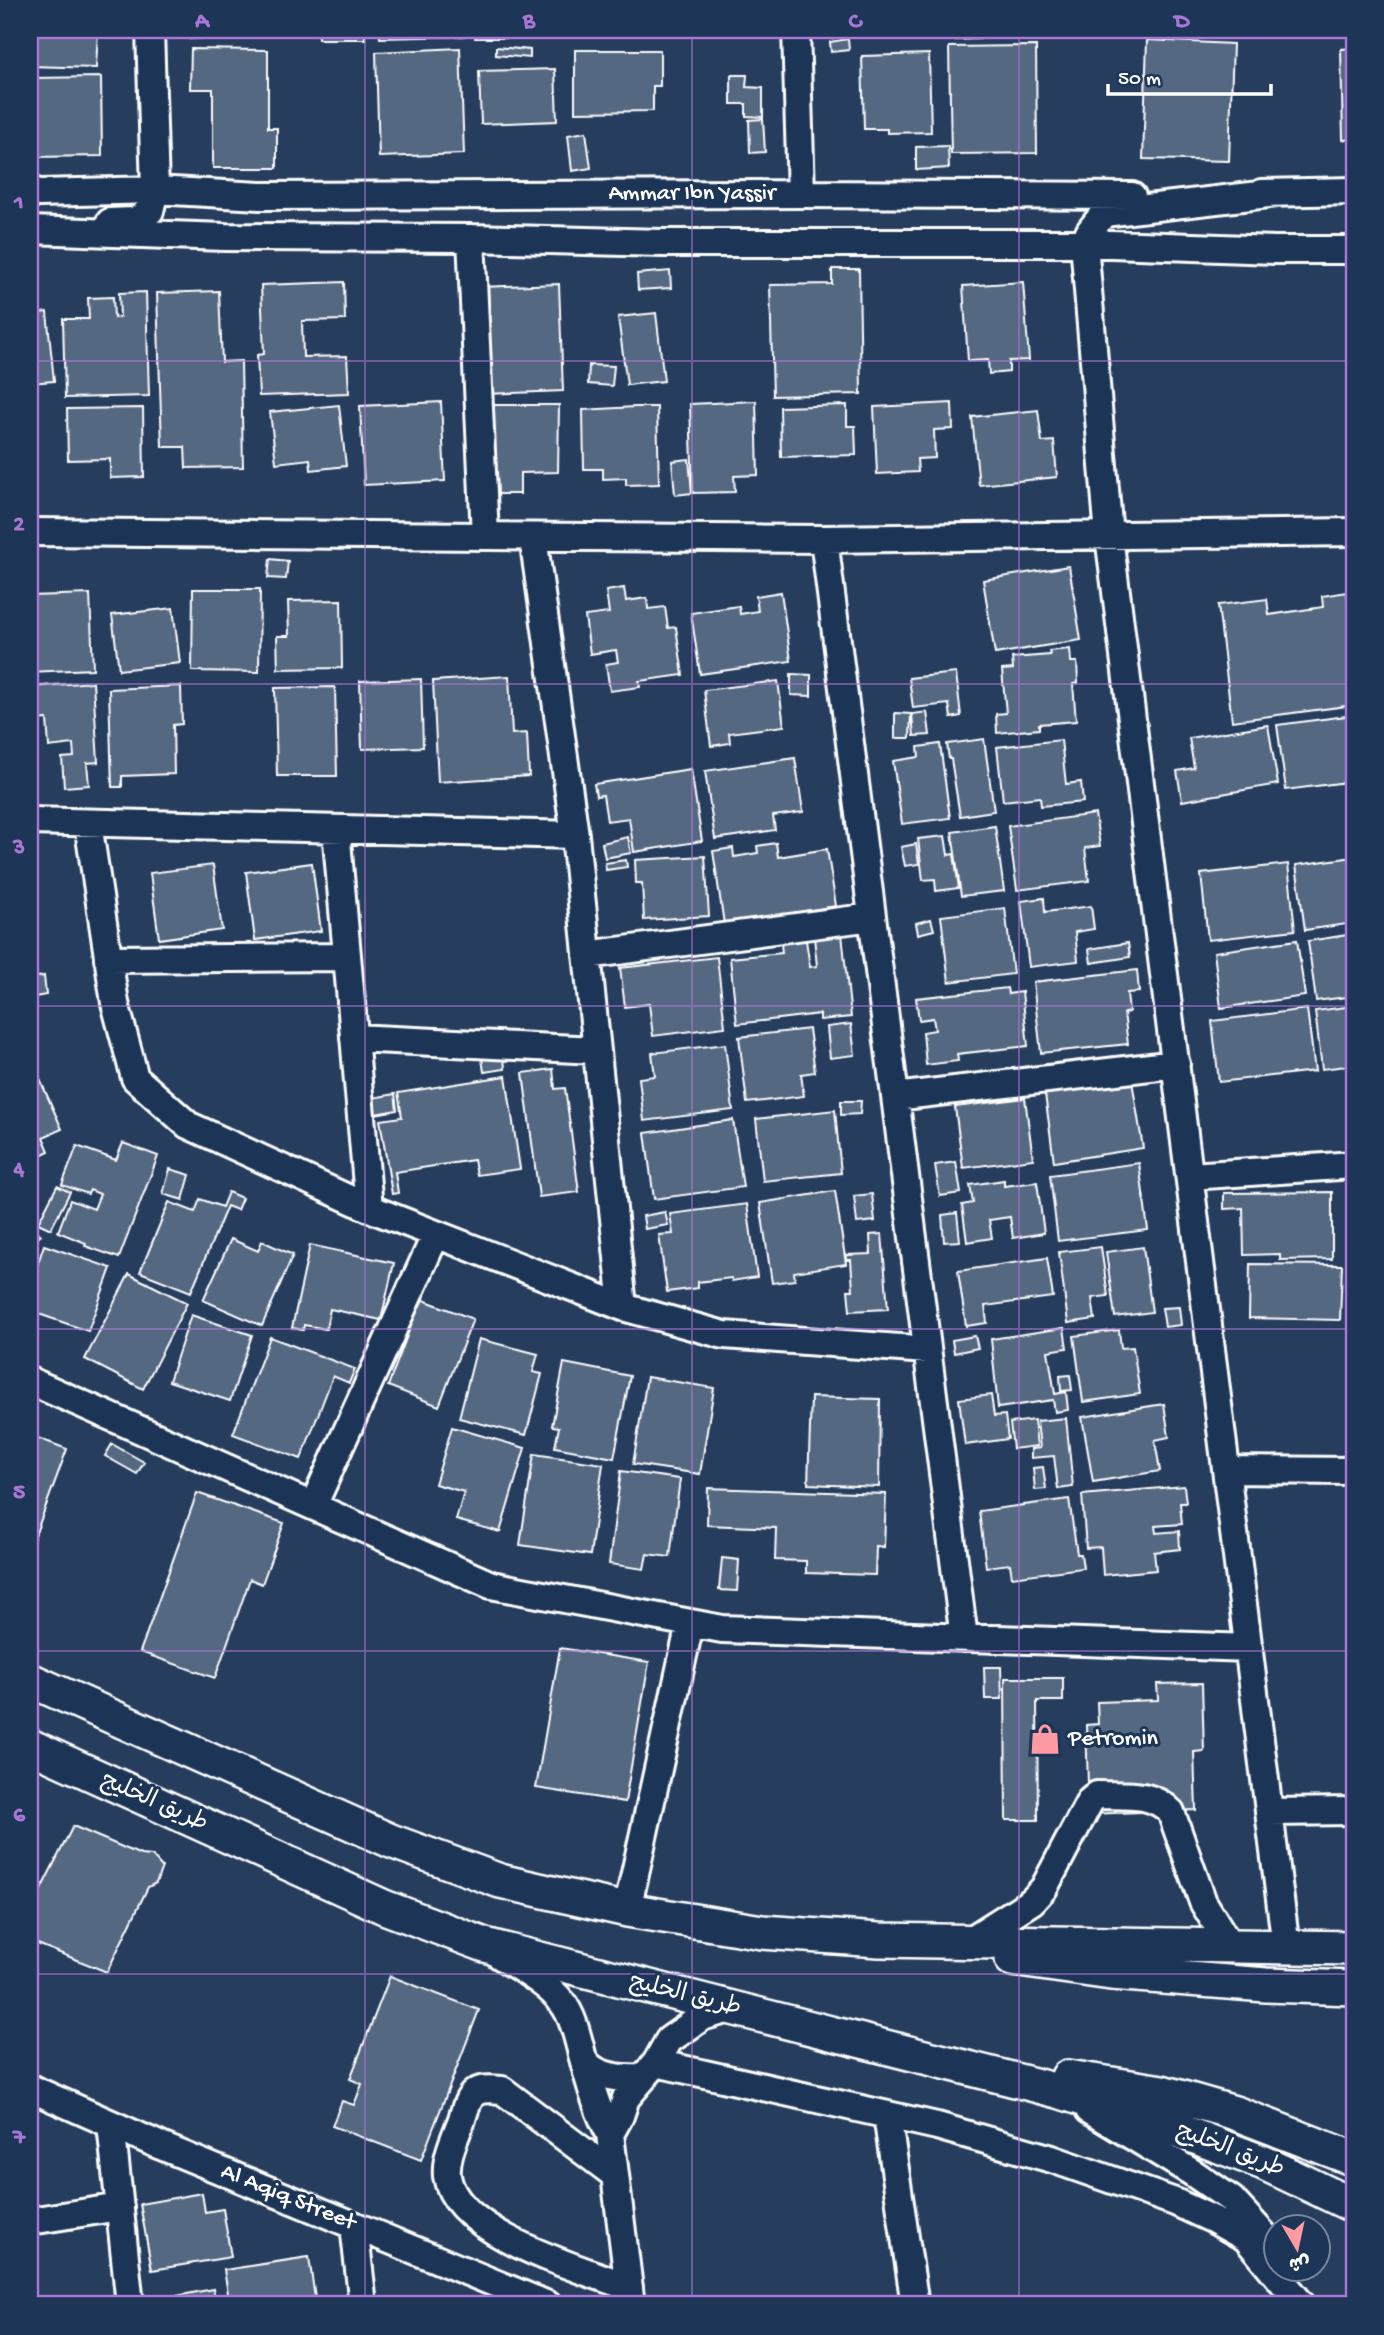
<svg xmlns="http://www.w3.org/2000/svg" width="1384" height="2335" viewBox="0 0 1384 2335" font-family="'Gochi Hand','Playpen Sans Arabic',sans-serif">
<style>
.building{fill:#556781;stroke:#fff;stroke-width:2}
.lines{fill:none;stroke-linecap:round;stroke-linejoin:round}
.minor-casing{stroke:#fff;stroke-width:32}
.major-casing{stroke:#fff;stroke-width:38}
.minor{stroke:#1d3557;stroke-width:26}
.major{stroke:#1d3557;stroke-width:33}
.grid{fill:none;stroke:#a976d5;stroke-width:2;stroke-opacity:0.55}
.labels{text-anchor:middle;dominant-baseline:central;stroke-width:6;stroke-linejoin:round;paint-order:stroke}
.street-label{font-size:24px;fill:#fff;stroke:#1d3557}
.poi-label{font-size:24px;fill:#fff;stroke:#1d3557;text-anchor:start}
.neatline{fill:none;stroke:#a976d5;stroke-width:2.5}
.grid-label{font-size:23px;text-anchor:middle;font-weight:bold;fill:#a976d5}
</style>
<rect width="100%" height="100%" fill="#263d5e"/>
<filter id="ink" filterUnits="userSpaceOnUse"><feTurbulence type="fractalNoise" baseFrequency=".0143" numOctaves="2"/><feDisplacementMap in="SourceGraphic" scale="14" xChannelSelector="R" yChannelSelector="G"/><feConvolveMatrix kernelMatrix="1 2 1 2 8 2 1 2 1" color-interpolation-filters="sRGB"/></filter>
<g filter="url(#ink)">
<path class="building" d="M30,30h68l-2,38 -66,-2z
M188,30h78v4l-77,5z
M318,30h47v9h-47z
M379,30h85v6l-84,2z
M475,30h86v8h-86z
M951,30h87v4l-58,2v3l-28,1z
M1051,30h87v4l-87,3z
M848,39l1,11 -18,2 -1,-10z
M1147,40l86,4 -4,117 -86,-2z
M1036,46l1,107 -86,1 -2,-107z
M496,47l34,3v8l-34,-3z
M460,48l4,106 -85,3 -3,-105z
M1354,48v91l-11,1 -2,-91z
M191,49l77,1v78h9v40h-64v-79h-23z
M575,50h85v36h-7v25l-78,1z
M929,54l2,78 -44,1v-4h-23l-2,-73z
M555,69l2,52 -76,3 -2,-53z
M731,75h16l-1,12 17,1v29l-17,-1v-12h-15z
M101,77l1,79 -72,1v-79z
M763,119l2,33 -15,1 -1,-33z
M586,132l5,36 -19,3 -4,-36z
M948,146l1,22 -33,2v-23z
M832,269h27l2,125 -88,2 -3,-111 62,-1z
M670,271l1,17 -33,2 -1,-16z
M344,282l1,38 -43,1 1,36 44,-1 2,37 -90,3 -2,-41 7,-1 -3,-69z
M1023,282l6,78 -20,1v11l-20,2 -1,-14 -20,1 -5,-75z
M559,284l4,107 -78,3 -4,-107z
M219,291l3,71 19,-1 2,106 -57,1 -1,-21h-23l-5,-154z
M146,292l3,104 -84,2 -2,-79h26l-1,-21 25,-1 1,21 6,-1 -1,-24z
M47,312l7,69 -24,2v-69z
M656,313l8,68 -37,4 -9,-68z
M589,365l25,1 -2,20 -24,-2z
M756,401l2,74 -24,1 1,16 -42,1 -3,-89z
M441,402l4,79 -81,4 -4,-79z
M952,403l1,26 -19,1 1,28 -18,1 1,13 -41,2 -3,-67z
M339,405l7,61 -35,4 -1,-11 -34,4 -6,-51z
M493,405h66l-1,67 -38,1v21h-27z
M847,405v21h8l1,29 -75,2 -1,-50z
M635,407h22l2,77 -33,1v-7l-23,1v-10h-19l-1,-59z
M143,408l1,69 -34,1v-19l-42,1 -1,-51z
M1038,410l4,32 12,-1 3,36 -78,8 -7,-68z
M689,459l3,34 -17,2 -3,-34z
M270,559l18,2 -2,18 -18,-1z
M1069,566l12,74 -86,14 -12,-74z
M624,588l2,13 21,-3 1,11 17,-2 3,21 8,-1 7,48 -44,6 1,6 -30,4 -4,-27 12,-2 -2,-12 -26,4 -5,-38 24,-3 -3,-22z
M193,589h67l-1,83 -67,-1z
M781,592l10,69 -91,13 -9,-61 48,-7 1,8 18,-3 -2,-15z
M1347,592l7,60v53l-122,16 -14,-116 49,-6 2,16 54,-8 -1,-11z
M90,594l3,75 -63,3v-76z
M341,600l1,68 -64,1 -1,-33h12l-1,-35z
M173,608l7,55 -61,7 -7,-55z
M1070,649l1,13h6l1,21 -5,1 3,37 -37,3v5l-42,4 -1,-19 10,-1 -4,-43 11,-1 -1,-11 38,-3 -1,-4z
M956,673l5,43 -10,2 -2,-14 -36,4 -4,-30z
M791,674l20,1v21l-20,-1z
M509,676l3,58 15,-1 2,43 -91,6 -5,-101z
M421,679l2,68 -61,2 -2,-68z
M778,681l6,45 -55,7 1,10 -19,3 -7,-56z
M93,682l5,80 -11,1 2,22 -25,2 -2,-29 12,-1 -1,-13 -24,3 -2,-28 -15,1 -2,-33z
M181,686l1,38 -9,1 1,49 -52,2v11h-10l-3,-98z
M335,687l2,89h-60l-2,-88z
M927,712l3,23 -16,1 -2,-22z
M895,713l16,1 -1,24h-15z
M1354,715v66l-68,9 -9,-65z
M1268,725l10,59 -96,17 -5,-30 17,-3 -5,-30z
M984,739l10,72 -34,5 -9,-57h-2l-2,-15z
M1061,740l5,44 15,-2 2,20 -42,4 -1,-9 -37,4 -6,-54z
M940,744l10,74 -48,6 -9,-63 26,-4 -1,-10z
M795,758l8,54 -30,4 2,14 -60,9 -10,-68z
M691,769l11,72 -68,11 -5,-34 -22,3 -4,-26 -7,1 -2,-12z
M1095,814l5,32 -15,2 4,33 -72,9 -9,-64z
M995,826l9,65 -43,5 -9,-64z
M945,836l3,19 6,-1 5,34 -23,3 -1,-12 -12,1 -5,-41z
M628,837l3,16 -26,5 -3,-15z
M776,843l2,14 49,-8 9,57 -112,18 -11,-73 20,-3 1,9 24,-4 -1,-7z
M916,844l3,20 -14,2 -4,-19z
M705,856l4,60 -65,4 -2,-37h-6l-1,-23z
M1354,857v66l-49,7 -9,-65z
M626,860l1,7 -21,3 -1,-7z
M312,863l9,68 -66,9 -9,-68z
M1288,864l7,66 -87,10 -7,-66z
M213,865l9,65 -63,9 -9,-66z
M1044,898l1,14 46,-6 3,23 -19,3 3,29 -49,6 -8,-66z
M1005,908l8,66 -64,8 -8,-66z
M931,919l3,11 -16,4 -2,-11z
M842,934l9,83 -31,3v-6l-83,10 -7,-66 52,-5 -1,-10 25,-3 4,27 7,-1 -3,-29z
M1354,934v62l-38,5 -8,-60z
M1297,940l8,56 -84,12 -7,-56z
M1128,943l2,14 -39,6 -2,-14z
M717,957l8,70 -72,9 -4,-32 -24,3 -5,-39z
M1137,970l2,22 -12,1 2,19 -5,1 4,31 -87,9 -8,-71z
M44,976l2,19 -16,3v-20z
M1007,988l1,6 14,-2 6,54 -71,8 1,7 -32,4 -3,-33 12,-2 -2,-12 -14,2 -3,-22z
M1354,1006v59l-32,4 -7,-58z
M1307,1009l8,62 -96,11 -7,-61z
M851,1024l4,31 -25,3 -3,-31z
M809,1029l6,43 -14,2 3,22 -57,7 -8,-66z
M725,1044l8,66 -89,11 -5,-43 16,-2 -3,-23z
M504,1057l1,12 -21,3 -2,-13z
M553,1069l2,20 10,-1 14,104 -40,5 -16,-124z
M38,1075l24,54 -19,8 6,14 -19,9v-81z
M506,1076l14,93 -43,6 -3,-15 -79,12 3,21 -6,1 -12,-74 22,-3 -4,-24z
M1132,1081l11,67 -89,14 -9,-68z
M395,1094l2,16 -22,4 -3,-16z
M1025,1098l8,61 -70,9 -8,-61z
M841,1101h20l-1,13 -19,1z
M835,1110l6,63 -78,8 -7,-62z
M733,1120l10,67 -89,12 -9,-66z
M123,1143l35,13 -39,102 -34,-12 1,-3 -28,-11 12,-32 24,9 6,-15 -10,-4 -2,4 -26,-9 15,-39 39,14z
M956,1162l5,31 -21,3 -5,-31z
M1139,1163l9,67 -90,11 -8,-66z
M170,1169l20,6 -7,25 -20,-6z
M1004,1180v6l33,-4 7,51 -31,5 -3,-21 -21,3 3,18 -25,4 -5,-37 11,-2 -3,-18z
M57,1186l13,6 -19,37 -13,-6z
M835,1191l11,73 -52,8 1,8 -23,3 -12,-80z
M228,1192l14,6 -5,12 -10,-4 -36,86 -51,-20 29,-70 26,10 5,-13 22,8z
M1332,1192v67l-52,1v-6l-36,1 -1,-47 -19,1v-16z
M872,1194l3,27 -18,2 -3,-27z
M747,1204l10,73 -25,4 -1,-3 -33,4v6l-31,4 -8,-57 14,-1 -3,-20z
M665,1212l3,13 -23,4 -2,-13z
M957,1213l3,28 -16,1 -2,-27z
M30,1224l11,11 -11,11z
M882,1234l6,75 -38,2 -2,-21h5l-2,-30h-4l-1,-5 25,-1 -1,-19z
M231,1239l27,12 4,-10 31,14 -31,71 -59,-26z
M44,1245l67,23 -23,63 -58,-20v-24z
M310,1245l84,18 -13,57 -51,-11 -4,20 -22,-4 -1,5 -11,-2z
M1101,1247l7,49 -16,2 3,21 -27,4 -9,-71z
M1143,1247l9,65 -37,5 -9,-65z
M1047,1258l6,39 -68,9 2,17 -21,3 -8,-55z
M1250,1264l92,1 -2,55 -91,-2z
M129,1274l58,29 -44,86 -58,-30z
M421,1299l52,20 -34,87 -51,-20z
M1179,1307l2,18 -16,2 -3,-19z
M191,1315l61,20 -22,66 -61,-20z
M1064,1328l3,20 -19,3 7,43 11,-2 2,18 -13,2 -2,-12 -55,8 -7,-69z
M1119,1330l2,18 12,-1 7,47 -57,8 -9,-66z
M975,1336l3,12 -24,5 -2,-13z
M270,1337l85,32 -6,14 -16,-7 -32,83 -68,-25z
M479,1339l59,15 -5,18 9,2 -16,61 -67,-17z
M564,1363l66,13 -16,82 -59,-11 4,-20 -7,-1z
M1070,1375l2,15 -11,1 -1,-15z
M647,1377l67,11 -14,86 -67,-10z
M991,1395l3,21 11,-1 3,24 -43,6 -6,-46z
M811,1397l69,2 -1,88 -71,-3z
M1164,1404l5,33 -14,3 5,31 -67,11 -11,-65z
M1066,1418l7,69 -15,2 -4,-33 -23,2v-9l9,-1 -3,-27z
M1034,1420l3,26 -24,3 -3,-26z
M452,1427l73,21 -25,84 -44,-12 8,-28 -29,-8z
M30,1435l37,14 -37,100z
M112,1444l32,18 -7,12 -32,-18z
M534,1454l69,10 -13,91 -70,-10z
M1043,1467l3,22 -11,1 -2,-22z
M621,1471l59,8 -10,78 -23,-3 -3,15 -35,-5z
M1184,1486l2,17h-6l2,21 -27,2 1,7 23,-2 1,18 -26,3 2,18 -53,5 -2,-28 -15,1 -4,-53z
M708,1488l178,6 -2,53 -8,-1 -1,29 -69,-2v-12l-31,-1 1,-32 -69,-3z
M197,1493l87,30 -22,61 -12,-5 -35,99 -75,-26z
M1069,1499l8,55h4l2,14 -71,9 -2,-13 -24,3 -7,-56z
M722,1558l17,2 -2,31 -18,-1z
M560,1648l89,14 -24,140 -89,-14z
M984,1667h17l1,32h-17z
M1005,1678h58v23h-26l1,119h-32z
M1202,1683l2,68 -10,1 2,58 -107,4 -3,-89 12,-1 -1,-22 61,-2 -1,-16z
M73,1826l68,29 11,1 10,11 -6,16 -8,4 -41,85 -77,-31v-30z
M390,1976l89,34 -58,150 -89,-34 10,-25 12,4 8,-21 -12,-5z
M202,2193l3,19 18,-3 8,48 -79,13 -12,-66z
M309,2257l7,48h-86l-6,-35z
M213,2289l3,16h-76v-2z"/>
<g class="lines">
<defs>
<path id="minor" d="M796,30l5,164
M30,190l9,3 116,-3 105,6 541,-2 331,2
M1262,193l92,-2
M1277,193l-173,20 -14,18 -6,12 25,293 177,1411
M110,222l25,-1 15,-10 5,-21 -5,-160
M30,230l195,7 246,1 192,5h421l191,7h79
M471,238l14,298
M30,532l794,7 530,-7
M533,537l42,298 48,472
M824,539l140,1099
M30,821l545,14
M88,823l27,180 20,75 53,47 181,83 254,99 101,28 203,15
M336,829l33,379
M587,955l285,-38
M108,959l239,-2
M354,1038l242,12
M895,1097l281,-33
M1190,1176l164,-11
M30,1381l461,204 231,44 527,19
M1227,1470l127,1
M313,1506l123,-272
M1269,1812l85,-1
M627,1910l63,-286
M969,1941l63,-40 12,-13 46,-87 7,-6c27,1 54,-4 74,17l32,90 27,44
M498,1954c22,15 47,27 64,48 12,15 16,38 21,56 7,26 14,52 27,76l21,171
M584,2060c12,18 37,19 57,18
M656,2063l281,63 115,33 123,43 39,18 32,18 56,67
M30,2088l131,58 387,159
M1089,2110l104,63 39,27 44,48
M887,2115l28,190
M111,2124l19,181
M610,2134l10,-18 6,-18 30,-35 13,-23 33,-23 31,-9
M615,2175l-113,-85c-29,-3 -32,2 -40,29 -6,17 -17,38 -15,57 8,58 134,93 182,111
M30,2221l90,-14
M354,2225l9,80"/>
<path id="major" d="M30,1680l361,161 109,40 127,29 135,22 117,8 475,8
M30,1746l354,161 101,38 573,146 109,35 97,37 90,43
M1012,1959l99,14 155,12 88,3
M1068,2077l94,15 73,21 119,46"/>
</defs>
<use href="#minor" class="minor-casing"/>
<use href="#major" class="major-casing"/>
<use href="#minor" class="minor"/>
<use href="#major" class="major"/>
</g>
</g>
<path class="grid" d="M365,30v2275M692,30v2275M1019,30v2275M30,361h1324M30,684h1324M30,1006h1324M30,1329h1324M30,1651h1324M30,1974h1324"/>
<defs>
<symbol id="shop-bare" viewBox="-9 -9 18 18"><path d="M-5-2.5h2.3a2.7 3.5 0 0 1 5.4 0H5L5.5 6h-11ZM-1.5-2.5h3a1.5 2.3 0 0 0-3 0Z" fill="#ff9aa2" stroke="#1d3557" stroke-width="2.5" paint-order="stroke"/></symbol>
</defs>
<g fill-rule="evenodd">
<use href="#shop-bare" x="1023" y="1717" width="44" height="44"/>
</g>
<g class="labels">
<g class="street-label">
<text x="692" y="194">Ammar Ibn Yassir</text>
<text transform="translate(154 1803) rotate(24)">طريق الخليج</text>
<text transform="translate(685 1996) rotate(14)">طريق الخليج</text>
<text transform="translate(1230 2151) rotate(21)">طريق الخليج</text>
<text transform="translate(288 2198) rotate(22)">Al Aqiq Street</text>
</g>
<g class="poi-label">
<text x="1068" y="1739">Petromin</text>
</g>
</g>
<rect width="1384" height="2335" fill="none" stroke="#1d3557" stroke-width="77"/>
<g transform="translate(1297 2248) rotate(171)"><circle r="33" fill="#1d3557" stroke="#77869a" stroke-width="2"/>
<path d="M0-5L12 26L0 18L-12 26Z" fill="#ff9aa2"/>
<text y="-10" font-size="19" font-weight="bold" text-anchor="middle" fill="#ffffff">ش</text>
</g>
<path d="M1108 84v10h163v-10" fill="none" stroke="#ffffff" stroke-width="3.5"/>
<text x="1118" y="84" font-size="21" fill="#ffffff" stroke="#1d3557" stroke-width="5" paint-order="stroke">50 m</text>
<rect x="38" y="38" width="1308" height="2258" class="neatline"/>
<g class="grid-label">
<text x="202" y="27">A</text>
<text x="529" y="27">B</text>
<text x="855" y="27">C</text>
<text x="1182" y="27">D</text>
<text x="19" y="208">1</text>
<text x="19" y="530">2</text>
<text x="19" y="853">3</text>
<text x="19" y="1175">4</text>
<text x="19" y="1498">5</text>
<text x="19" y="1821">6</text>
<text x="19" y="2143">7</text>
</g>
</svg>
